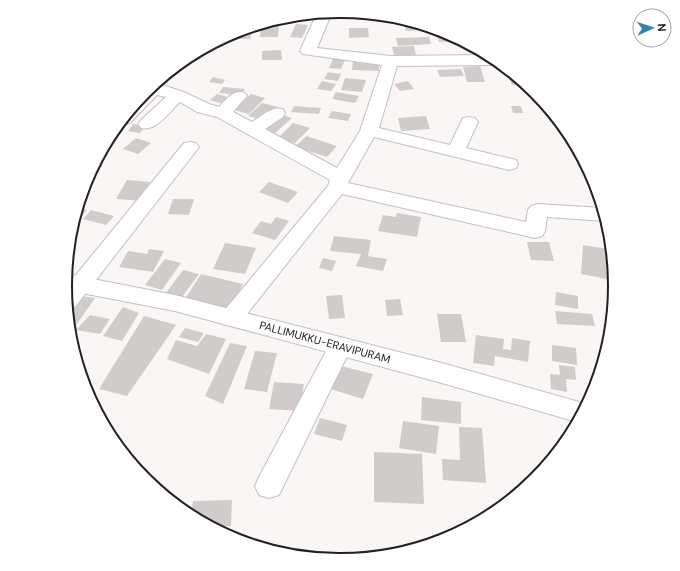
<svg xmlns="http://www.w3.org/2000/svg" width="680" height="571" viewBox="0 0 680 571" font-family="'DM Sans',sans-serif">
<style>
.building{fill:#d0cccb}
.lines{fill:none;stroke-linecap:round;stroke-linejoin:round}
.minor-casing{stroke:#c4c0bf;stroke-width:2}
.secondary-casing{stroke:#c4c0bf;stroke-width:2}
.minor{fill:#fff;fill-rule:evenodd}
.secondary{fill:#fff;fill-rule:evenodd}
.labels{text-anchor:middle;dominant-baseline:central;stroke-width:3;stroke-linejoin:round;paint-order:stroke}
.street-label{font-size:11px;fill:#222120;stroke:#fff}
.rim{fill:none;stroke:#222120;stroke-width:2}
</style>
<rect width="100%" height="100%" fill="#fbf6f6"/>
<path class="building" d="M296,24l12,1 -6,13 -12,-1z
M261,25h18l-1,12h-18z
M405,25h13l2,5 -14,1z
M349,28h19l1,9 -20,1z
M237,32h15l-2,7h-14z
M436,33h11l14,8 -22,1z
M429,37l2,7 -33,2 -2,-8z
M414,46l2,9h-22l-2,-8z
M281,50l1,10h-20v-9z
M334,56l12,2 -5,11 -12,-1z
M353,61l26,1v9l-27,-1z
M480,66l5,16h-18l-4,-15z
M461,69l3,7 -24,1 -3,-7z
M328,72l13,2 -3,7 -14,-2z
M213,77l12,3 -3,4 -13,-2z
M509,77h7l10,8h-14z
M345,78l21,2 -4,12 -21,-2z
M322,81l14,3 -5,7 -14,-2z
M408,81l6,8 -14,2 -6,-7z
M223,87l22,2 -4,6 -22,-2z
M336,92l23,4 -4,7 -23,-4z
M217,94l17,5 -7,6 -17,-5z
M251,94l14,4 -16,16 -15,-4z
M262,103l16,4 -13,14 -17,-5z
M294,106l27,2 -2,6 -28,-2z
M511,106h10l2,7h-10z
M332,111l19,3 -3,7 -20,-3z
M279,114l13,4 -18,16 -14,-5z
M426,116l4,13 -29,2 -3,-13z
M293,123l17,5 -15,15 -17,-5z
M133,124l12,2 -5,7 -12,-2z
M306,136l31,10 -10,11 -32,-10z
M136,138l15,5 -13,11 -15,-5z
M127,180l23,2 -4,7h3l-6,12 -27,-2z
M269,182l29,10 -10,11 -29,-11z
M173,199h21l-5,16 -21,-1z
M78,208l9,2 -15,19z
M91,210l23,6 -8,9 -23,-6z
M397,213l24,4 -4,20 -39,-6 5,-16 13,2z
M276,217l13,4 -14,19 -23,-7 9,-12 10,3z
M334,236l37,4 -3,16 19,3 -4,12 -27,-5 5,-12 -31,-3z
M527,242h22l5,19 -23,-1z
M225,243l31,5 -11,26 -32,-5z
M583,245l25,4 -1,8h5v23l-31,-6z
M149,249l15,2 -11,21 -34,-5 9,-16 19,3z
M323,258l13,3 -4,10 -13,-3z
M165,259l16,4 -19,27 -17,-5z
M183,270l16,4 -17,23 -16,-4z
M201,274l42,10 -15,26 -43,-11z
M556,292l22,4v13l-23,-4z
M74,295l21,3 -21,30h-4l-3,-25z
M342,295l3,23 -16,1 -3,-23z
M400,299l3,16 -16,1 -2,-16z
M123,307l16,6 -17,28 -19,-5z
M555,311l37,3 3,12 -38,-2z
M437,314h24l5,28h-25z
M90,315l20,4 -10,15 -24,-4z
M144,316l32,9 -49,71 -28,-7z
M185,328l19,5 -6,9 -19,-5z
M206,334l20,5 -17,35 -42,-15 9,-19 21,6z
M476,335l28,4 -1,10 8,1 1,-12 18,3 -2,21 -33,-6 -1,10 -21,-3z
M230,343l17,3 -24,58 -18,-8z
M552,345l24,3 1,17 -25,-4z
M255,351l22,2 -10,39 -23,-3z
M337,365l36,9 -10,25 -36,-11z
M559,365l16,2 1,13 -10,-1 1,13 -16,-3 -1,-15 10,1z
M274,382l30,2 -4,27 -31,-2z
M422,397l39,5v22l-40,-4z
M320,418l27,7 -5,16 -28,-7z
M403,421l36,5 -3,28 -37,-6z
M459,427l23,1 4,55 -43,-3 -1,-21 18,1z
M374,452l48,2 2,50 -50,-2z
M232,500l-1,26h-20l-20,-10 2,-15z"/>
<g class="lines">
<defs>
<path id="minor" d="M332,12l-15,36 74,8 94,-1 1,-1 12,7 -7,4 -94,1 -18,62 71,17 13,-27 6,-1 6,1 3,4 -12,26 50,12 2,4 -2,4 -7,2 -135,-33 -26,46 178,39 2,-12 3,-4 7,-2 64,4 4,13 -59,-4 -2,14 -3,5 -7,2 -193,-44 -103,130 -8,2 -8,-2 -3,-6 3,-6 105,-126 2,-6 -113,-63 -20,-5 -17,-10c-11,10 -24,30 -39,26l-3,-4 3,-4 25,-23 -9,-2 -27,28 -6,1 -4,-1 26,-32 10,-8 28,9 25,12 10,3c8,-8 14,-18 26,-14l2,3 -14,16 19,10c10,-6 19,-16 31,-13l2,4 -2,4 -18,12 72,39 23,-37 22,-66 -79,-11 -3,-3 17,-38z
M190,142l6,1 3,4 -3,4 -121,156 -7,2 -2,-22 118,-144z
M340,337l8,3 4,6 -73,149 -10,3 -10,-3 -4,-9 4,-9 73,-137z"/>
<path id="secondary" d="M67,274l108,21 267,68 144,41 -9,18 -135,-39 -267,-72 -109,-21z"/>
</defs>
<use href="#minor" class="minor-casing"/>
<use href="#secondary" class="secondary-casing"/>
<use href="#minor" class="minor"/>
<use href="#secondary" class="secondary"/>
</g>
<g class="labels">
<g class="street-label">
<text transform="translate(325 342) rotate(15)">PALLIMUKKU-ERAVIPURAM</text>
</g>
</g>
<path d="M0 0H680V571H0ZM339 18H341A267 267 0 0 1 608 285V286A267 267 0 0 1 341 553H339A267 267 0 0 1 72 286V285A267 267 0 0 1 339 18Z" fill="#fff" fill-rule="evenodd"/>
<path class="rim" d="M339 18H341A267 267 0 0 1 608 285V286A267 267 0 0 1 341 553H339A267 267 0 0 1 72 286V285A267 267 0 0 1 339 18Z"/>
<g transform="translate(652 28) rotate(87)"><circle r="19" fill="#ffffff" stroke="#a7a6a6"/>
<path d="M0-3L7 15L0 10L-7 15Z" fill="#3380b2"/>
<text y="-6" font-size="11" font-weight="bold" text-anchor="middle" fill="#222120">N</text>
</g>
</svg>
